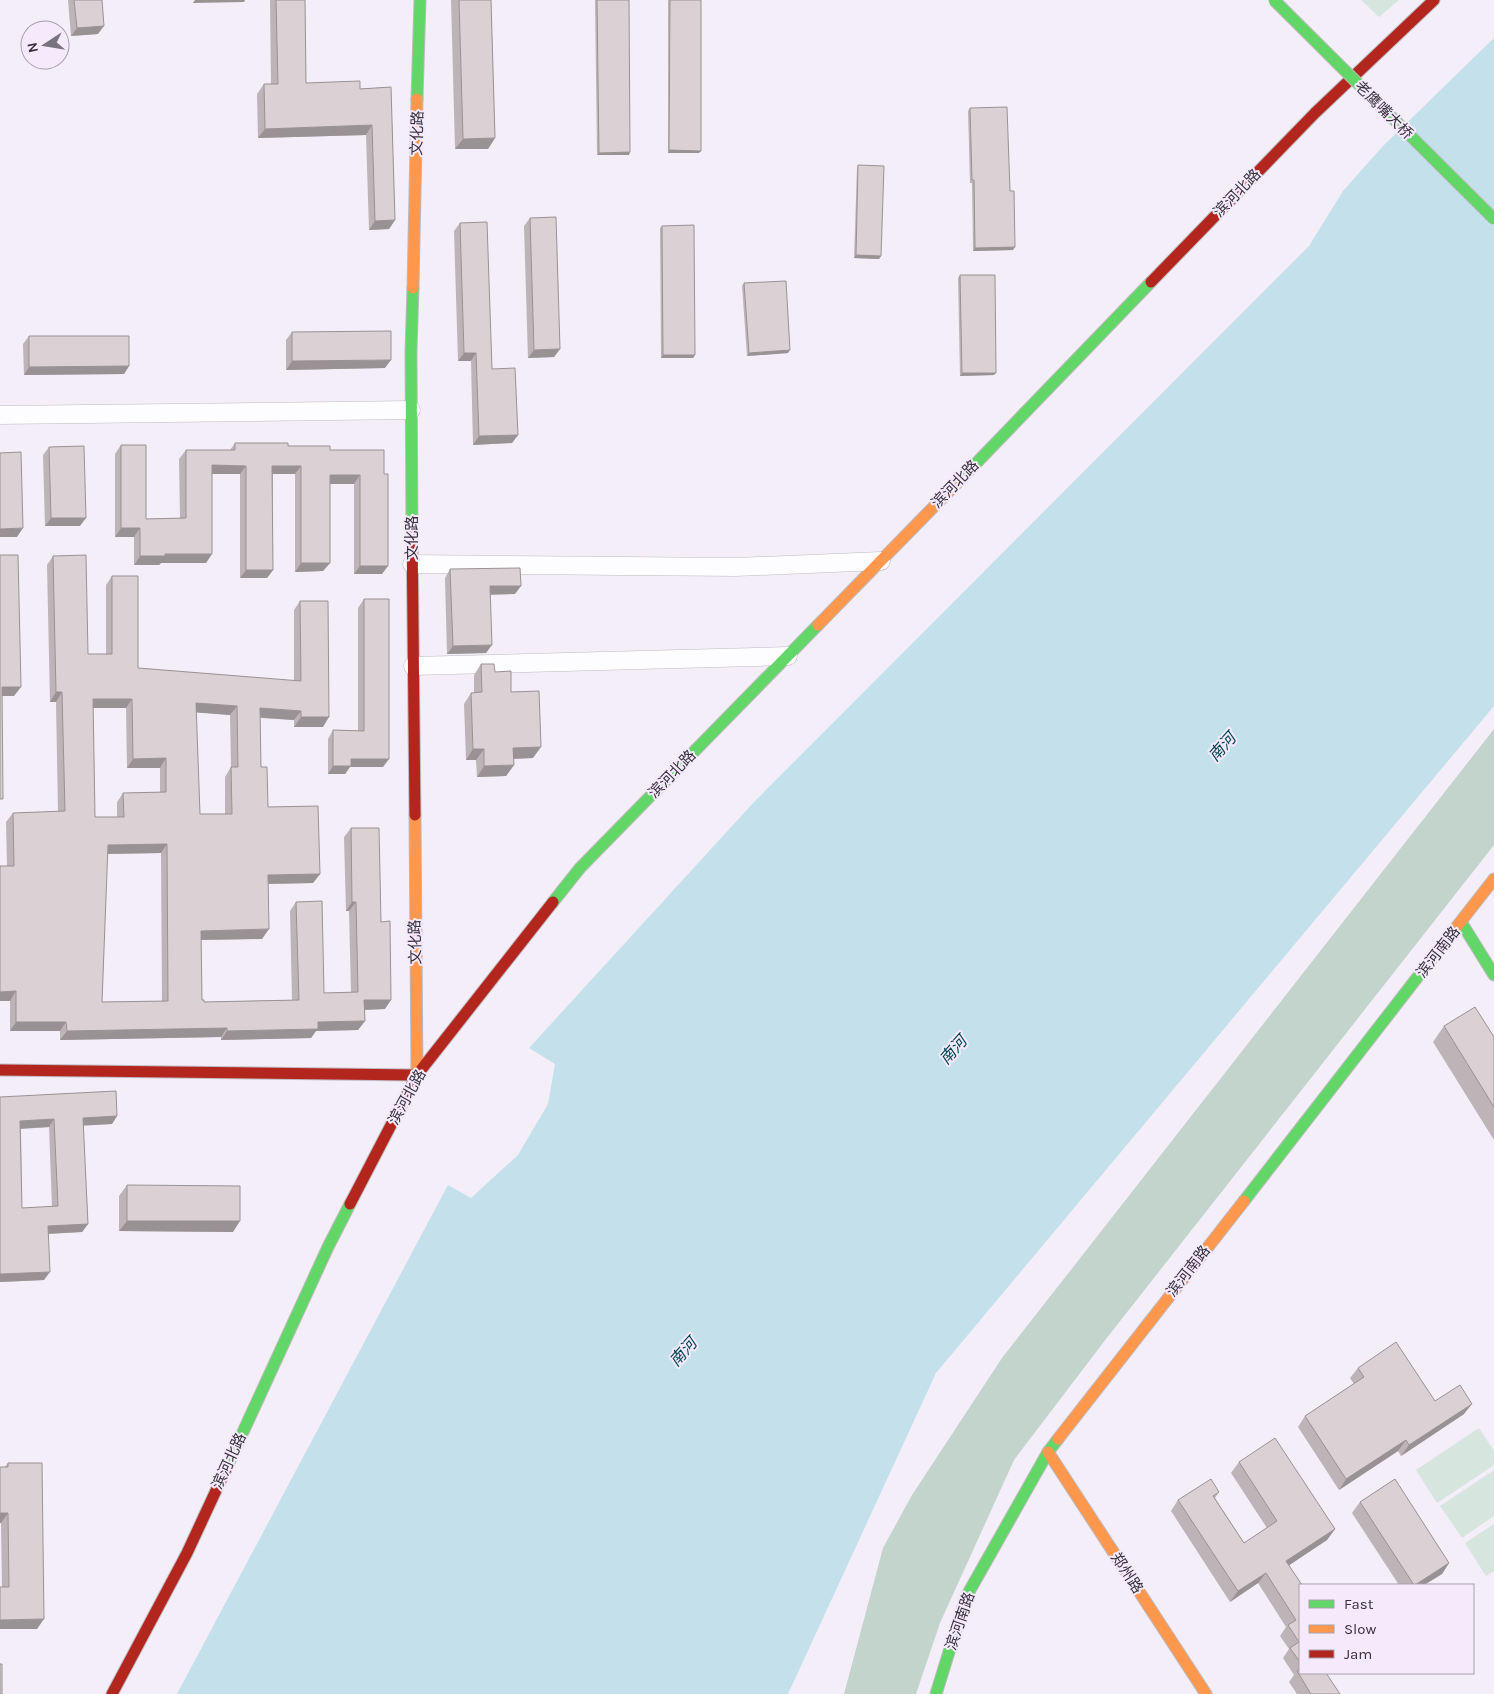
<svg xmlns="http://www.w3.org/2000/svg" width="1494" height="1694" viewBox="0 0 1494 1694" font-family="Karla,'Noto Sans SC',sans-serif">
<style>
.green{fill:#d7e5df}
.forest{fill:#c3d4cd}
.water{fill:#c3e0eb}
.lines{fill:none;stroke-linecap:round;stroke-linejoin:round}
.street-casing{stroke:#bebac2;stroke-width:19}
.fast-casing{stroke:#bebac2;stroke-width:13}
.slow-casing{stroke:#bebac2;stroke-width:13}
.jam-casing{stroke:#bebac2;stroke-width:13}
.street{stroke:#fdfcfe;stroke-width:18}
.fast{stroke:#63d668;stroke-width:11}
.slow{stroke:#ff974d;stroke-width:11}
.jam{stroke:#b3261e;stroke-width:11}
.fast-bridge-casing{stroke:#bebac2;stroke-width:13;stroke-linecap:butt}
.fast-bridge{stroke:#63d668;stroke-width:11}
.wall{fill:#bcb4b6;fill-rule:evenodd}
.shaded-wall{fill:#999294}
.building{fill:#dbd1d4;stroke:#999294;fill-rule:evenodd}
.labels{text-anchor:middle;dominant-baseline:central;stroke-width:4;stroke-linejoin:round;paint-order:stroke}
.street-label{font-size:15px;fill:#36313a;stroke:#f4eafc}
.water-label{font-size:16px;font-style:italic;fill:#014552;stroke:#f4eafc}
</style>
<rect width="100%" height="100%" fill="#f3eef8"/>
<path class="green" d="M1361,0h38l-20,17z
M1479,1428l15,23v14l-57,38 -21,-33z
M1494,1470v46l-32,22 -22,-32z
M1494,1524v47l-8,5 -21,-33z"/>
<path class="forest" d="M1494,729v116l-388,494 -92,121 -74,163 -24,71h-72l39,-146 29,-53 90,-137z"/>
<path class="water" d="M1494,38v668l-558,667 -148,321h-611l271,-509 23,13 47,-43 30,-51 7,-40 -26,-16 225,-246 555,-556 34,-55 40,-45z"/>
<g class="lines">
<defs>
<path id="street" d="M0,415l411,-5
M412,564l324,3 145,-6
M413,666l375,-10"/>
<path id="fast" d="M417,99l3,-99
M959,481l192,-199
M412,530l-1,-179 2,-63
M553,902l27,-34 238,-243
M1461,922l33,53
M1244,1201l200,-258
M226,1469l102,-222 22,-43
M936,1694l30,-97 82,-145 10,-13"/>
<path id="slow" d="M413,288l4,-189
M818,625l141,-144
M1444,943l50,-64
M414,1075h3l-2,-260
M1058,1439l186,-238
M1048,1452l158,242"/>
<path id="jam" d="M1151,282l164,-169 119,-113
M412,530l3,285
M0,1070l414,5
M350,1204l67,-129 136,-173
M112,1694l75,-141 39,-84"/>
</defs>
<use href="#street" class="street-casing"/>
<use href="#fast" class="fast-casing"/>
<use href="#slow" class="slow-casing"/>
<use href="#jam" class="jam-casing"/>
<use href="#street" class="street"/>
<use href="#fast" class="fast"/>
<use href="#slow" class="slow"/>
<use href="#jam" class="jam"/>
<defs>
<path id="fast-bridge" d="M1274,0l220,219"/>
</defs>
<use href="#fast-bridge" class="fast-bridge-casing"/>
<use href="#fast-bridge" class="fast-bridge"/>
</g>
<path class="wall" d="M68,0h34l-4,34 -27,2z
M270,0h35l1,83 54,6 31,-2 4,133 -6,9 -20,1 -3,-95 -108,3 -1,-44 7,-10h7z
M451,0h40l4,138 -7,11h-33z
M595,0h34v155h-32z
M668,0h33l-2,153h-31z
M970,108l40,83 3,59 -40,1 -1,-68h-2l-2,-72z
M858,165l23,91 -2,3 -25,-1 3,-90z
M530,218l30,131 -6,8 -26,1 -4,-132z
M460,223l32,146 26,66 -6,8 -39,2 -2,-84h-13l-4,-130z
M662,226l33,129 -2,3h-32l-1,-130z
M960,275l34,100 -34,1 -2,-98z
M744,283l44,70 -41,3 -5,-70z
M292,332l93,36 -99,2v-30z
M29,336l100,30 -5,8 -100,1 -1,-31z
M235,443l53,3 42,4h54l-2,124h-28v-90h-24v79l-7,8 -28,1v-98h-22v96l-6,8h-27v-104h-28l-6,89h-45l-2,2h-25v-28h-19v-83l6,-9 25,74 34,-1 -1,-59 7,-9h44z
M49,447l31,79h-35l-2,-71z
M53,556l35,98h18v-69l6,-9 26,92 156,13v-71l6,-9 23,126h-29v-7l-34,-2 1,49 7,40 52,67 -7,9 -45,1 -6,55 -61,1 1,60 2,2 88,-2 -2,-89 6,-9 28,91 27,-1 -2,-81h-3l-2,-74 7,-9 30,94 4,87 -20,1v11l-7,9 -42,1 -5,7 -90,2v-3l-161,3v-9h-50v-30l-4,-179 7,-9 45,-1 -2,-110h-6l-3,-137zM93,708h33l1,60h33v24l-37,1 -6,9v15h-22zM196,712l34,3 1,52 -6,10v37h-25zM161,853l1,148 -60,1 5,-148z
M450,569l65,25h-24l-5,59 -39,1 -2,-76z
M364,599l19,168h-33l-5,7h-17v-35l5,-9 25,1v-123z
M481,664l14,8 16,20 22,66 -19,1v6l-8,11 -29,1 -1,-17h-10l-2,-56 7,-11h3v-18z
M1444,1026l50,11v103l-61,-98z
M0,1097l117,19 -5,8 -29,1 5,99 -6,8 -34,2 -4,46 -44,2zM49,1127l3,80 -30,1 -1,-79z
M127,1185l106,47 -114,-1v-35z
M1358,1368l106,46 -63,42 -3,-5 -59,39 -41,-63 7,-11 49,-32 -4,-6z
M1239,1462l96,67 -8,11 -38,25 11,20v88l40,21h-43l-8,-12 5,-7 -11,-17 6,-9 -9,-13 6,-9 -28,-44 -28,19 -59,-91 7,-11 41,-8 -4,6 29,45 23,-15 -36,-55z
M8,1463l29,166h-37v-42h2l-1,-64 4,-56z
M1360,1502l89,61 -7,11 -18,11h-25l-47,-72z"/>
<path class="shaded-wall" d="M195,0h50l-1,2 -51,1z
M104,26l-6,8 -27,2 6,-8z
M372,125l-6,10 -108,3 7,-9z
M495,138l-7,11h-33l8,-10z
M669,150l32,1 -2,2h-31z
M630,152l-1,3h-32l2,-2z
M395,220l-6,9 -20,1 6,-9z
M1015,247l-2,3 -40,1 2,-3z
M856,255l25,1 -2,3 -25,-1z
M560,349l-6,8 -26,1 6,-8z
M790,350l-2,3 -41,3 2,-3z
M464,353h12l-5,8h-13z
M663,355h32l-2,3h-32z
M391,360l-6,8 -99,2 6,-9z
M129,366l-5,8 -100,1 5,-8z
M962,373h34l-2,2 -34,1z
M518,435l-6,8 -39,2 6,-9z
M212,465l34,1 -6,8h-34z
M272,466h29l-6,8h-29z
M330,475h30l-6,9h-31z
M51,518h35l-6,8h-35z
M23,528l-6,9h-17v-8z
M121,528h19l-6,9h-19z
M165,554h47l-6,9h-45l-2,2h-25l6,-9z
M301,563h29l-7,8 -28,1z
M360,566h28l-6,8h-28z
M246,570h27l-6,8h-27z
M490,586h31l-6,8 -30,1z
M492,645l-6,8 -39,1 6,-8z
M2,687h19l-7,9h-14z
M56,692h6l-6,10h-6z
M93,699h39l-6,9h-40z
M196,703l41,3 -7,9 -40,-3z
M260,708l41,3 -7,9 -40,-3z
M301,717h28l-6,10h-29z
M541,747l-8,11 -27,1 7,-11z
M473,749h11l-8,11h-10z
M166,758l-6,10h-33l6,-9z
M351,759h38l-6,8h-33l-5,7h-17l5,-8z
M514,765l-8,11 -29,1 7,-11z
M167,844l-6,9 -60,1 7,-9z
M320,874l-7,9 -52,1 7,-9z
M352,902h4l-7,9h-3z
M269,929l-7,10 -67,1 6,-9z
M16,991l-6,10h-10v-9z
M364,1000h27l-6,9 -27,1z
M365,1021l-7,9 -42,1 -5,7 -90,2 6,-9 91,-9z
M16,1022h50l-6,9h-50z
M227,1028l-6,9 -161,3 7,-9z
M117,1116l-5,8 -35,2 6,-8z
M54,1119l-5,8 -34,2 5,-8z
M127,1221h113l-7,11 -114,-1z
M88,1224l-6,8 -40,2 6,-8z
M50,1272l-6,8 -44,2v-8z
M1472,1404l-8,10 -63,42 8,-11z
M1406,1440l-8,11 -59,39 7,-11z
M0,1513h8l-7,10h-1z
M1335,1529l-8,11 -48,32 7,-11z
M1449,1563l-7,11 -18,11h-9z
M1266,1573l-8,10 -28,19 8,-11z
M44,1619l-7,10h-37v-9z"/>
<path class="building" d="M74,0h28l2,26 -27,2z
M276,0h29l1,83 54,-2v8l31,-2 4,133 -20,1 -3,-96 -107,4 -1,-45h14z
M459,0h32l4,138 -32,1z
M597,0h32l1,152 -31,1z
M670,0h31v151l-32,-1z
M1007,107l3,84h4l1,56 -40,1 -1,-68h-2l-2,-72z
M858,165l26,1 -3,90 -25,-1z
M556,217l4,132 -26,1 -4,-132z
M487,222l5,147 23,-1 3,67 -39,1 -3,-83h-12l-4,-130z
M694,225l1,130h-32l-1,-129z
M960,275h35l1,98h-34z
M786,281l4,69 -41,3 -5,-70z
M391,331v29l-99,1v-29z
M29,336h100v30l-100,1z
M235,443h53v3h42v4h54v24h4v92h-28v-91h-30v88h-29v-97h-29l1,104h-27v-104l-34,-1v89h-47v2h-25v-28h-19v-83h25v74l40,-1v-68h49z
M84,446l2,72h-35l-2,-71z
M21,452l2,76 -23,1v-76z
M0,555h18l3,132h-19l1,112h-3z
M86,555l2,99h24v-78h26v92l163,13 -1,-80h28l1,116h-28v-6l-41,-3 1,59h6l1,40 50,-1 2,68 -52,1 1,54 -68,2 1,69h2v2l95,-2 -3,-98 26,-1 2,92 34,-1 -2,-90h-4l-1,-74h28l2,94 9,-1 1,79h-27l1,21 -47,1v7l-91,2v-3l-160,3 -1,-9h-50v-31l-16,1v-126h14l-1,-53 52,-2 -3,-119h-6l-3,-136zM93,699h39l1,60 33,-1v34l-43,1 1,24h-29zM196,703l41,3 1,61h-7l1,47h-32zM167,844l1,157 -66,1 6,-157z
M520,568l1,18h-31l2,59 -39,1 -3,-77z
M364,599h25v160h-38v7h-18v-36l31,1z
M481,664h13l1,8 16,-1v21l28,-1 2,56 -28,1 1,17 -30,1v-17h-11l-2,-56 11,-1z
M1475,1007l19,30v70l-50,-81z
M116,1091l1,25 -34,2 5,106 -40,2 2,46 -50,2v-177zM54,1119l4,87 -36,2 -2,-87z
M127,1185l113,1v35h-113z
M1396,1342l39,59 25,-16 12,19 -63,41 -3,-5 -60,39 -41,-63 59,-39 -6,-9z
M1275,1438l60,91 -49,32 16,24h-2v77l-10,-14 9,-6 -11,-17 8,-5 -30,-47 -28,18 -60,-91 33,-21 8,13 -6,4 31,47 33,-22 -38,-59z
M8,1463h34l2,156 -44,1v-33h9l-1,-74h-8v-46h8z
M1395,1479l54,84 -34,22h-1l-54,-83z
M0,1664h2v30h-2z
M1300,1669v4h26l14,21h-29l-14,-23z"/>
<g class="labels">
<g class="street-label">
<text transform="translate(1384 110) rotate(45)">老鹰嘴大桥</text>
<text transform="translate(417 133) rotate(-88)">文化路</text>
<text transform="translate(1237 193) rotate(-46)">滨河北路</text>
<text transform="translate(955 484) rotate(-46)">滨河北路</text>
<text transform="translate(412 538) rotate(-90)">文化路</text>
<text transform="translate(672 774) rotate(-46)">滨河北路</text>
<text transform="translate(415 942) rotate(-91)">文化路</text>
<text transform="translate(1438 952) rotate(-52)">滨河南路</text>
<text transform="translate(407 1097) rotate(-61)">滨河北路</text>
<text transform="translate(1188 1271) rotate(-52)">滨河南路</text>
<text transform="translate(229 1461) rotate(-65)">滨河北路</text>
<text transform="translate(1127 1573) rotate(57)">郑州路</text>
<text transform="translate(960 1621) rotate(-71)">滨河南路</text>
</g>
<g class="water-label">
<text transform="translate(1222 747) rotate(-48)">南河</text>
<text transform="translate(953 1050) rotate(-48)">南河</text>
<text transform="translate(683 1352) rotate(-48)">南河</text>
</g>
</g>
<rect x="1299" y="1584" width="175" height="90" fill="#f4eafc" stroke="#a8a0ae"/>
<rect x="1309" y="1600" width="25" height="8" fill="#63d668" stroke="#a8a0ae"/>
<text x="1344" y="1609" font-size="15" fill="#36313a">Fast</text>
<rect x="1309" y="1625" width="25" height="8" fill="#ff974d" stroke="#a8a0ae"/>
<text x="1344" y="1634" font-size="15" fill="#36313a">Slow</text>
<rect x="1309" y="1650" width="25" height="8" fill="#b3261e" stroke="#a8a0ae"/>
<text x="1344" y="1659" font-size="15" fill="#36313a">Jam</text>
<g transform="translate(45 45) rotate(258)"><circle r="24" fill="#f4eafc" stroke="#a8a0ae"/>
<path d="M0-4L9 19L0 12L-9 19Z" fill="#78737c"/>
<text y="-8" font-size="14" font-weight="bold" text-anchor="middle" fill="#36313a">N</text>
</g>
</svg>
